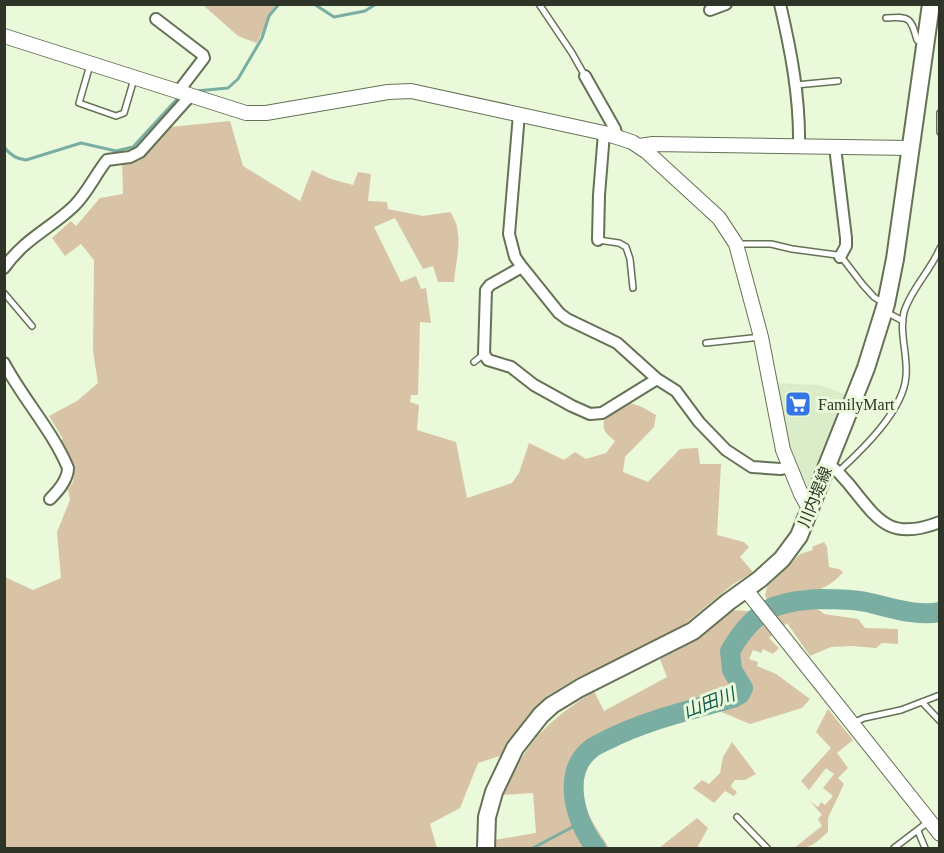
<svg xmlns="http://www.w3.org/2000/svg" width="944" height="853" viewBox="0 0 944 853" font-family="'Times New Roman','Noto Sans JP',serif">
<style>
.built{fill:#dbedc8}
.green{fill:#d9c3a7}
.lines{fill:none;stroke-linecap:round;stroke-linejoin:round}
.stream{stroke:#7aaea3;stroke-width:3}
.river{stroke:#7aaea3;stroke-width:20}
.service-casing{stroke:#657256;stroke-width:8}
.minor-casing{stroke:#657256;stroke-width:14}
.tertiary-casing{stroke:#657256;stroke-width:16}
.secondary-casing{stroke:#657256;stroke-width:20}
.service{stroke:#fff;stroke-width:5}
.minor{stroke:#fff;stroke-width:10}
.tertiary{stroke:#fff;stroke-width:14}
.secondary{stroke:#fff;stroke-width:16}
.labels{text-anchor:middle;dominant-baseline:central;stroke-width:6;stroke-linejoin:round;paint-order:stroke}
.poi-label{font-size:16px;fill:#2e3428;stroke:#eaf9da;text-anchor:start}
.street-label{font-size:16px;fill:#2e3428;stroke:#eaf9da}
.water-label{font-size:18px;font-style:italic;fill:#145a50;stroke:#eaf9da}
</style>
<rect width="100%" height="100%" fill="#eaf9da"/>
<path class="built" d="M775,383l45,2 27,10 -36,94h-6l-16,-39z"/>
<path class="green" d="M203,5h72l-18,38 -19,-7z
M230,121l13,45 57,35 12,-31 19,9 22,6 5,-13 13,2 -3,27 19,1 1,7 35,7 27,-4c15,20 6,46 4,70h-16l-5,-16 -10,3 -28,-51 -21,9 27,55 15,-6 5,13 5,-1 5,35 -11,-1 -2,73h-7l-1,7 9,3 -2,25 39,12 11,56 45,-15 7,-10 10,-30 35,17 11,-8 11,7 20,-6 9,-12c-3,-3 -8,-6 -10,-10 -6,-12 8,-26 20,-28 10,-1 23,7 31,12l-2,12 -29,30 -2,15 25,10 32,-33 18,-1 2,16h21l-4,71 27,7 5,5 -9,10 13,15 -21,13 -52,43 -47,25 -58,26 -28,17 -16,17 -31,43 -22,7 -18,45 -30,16 7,24h-432v-271l28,13 28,-12 -4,-46 13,-32 -2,-10 5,-8 2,-16 -17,-24 5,-3 -14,-23 28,-15 21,-18 -5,-32 1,-91 -13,-16 -16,12 -13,-18 19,-17 5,5 24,-28 23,-4 -1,-30 19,-5 29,-32z
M824,542l3,5 2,20 10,2 4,3c-14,18 -36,22 -57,26l1,11c12,-1 27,-5 37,5l34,5 7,9 33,1v15l-16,-1 -6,5 -25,-2 -20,1 -21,9 -23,-33 -18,15 10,10 -6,6 -10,-5 -2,4 -8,-3 -4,9 9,3 -1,4 19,8 34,25 -8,9 -52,16 -31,-13 -110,33c-52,33 -24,65 0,104h-114l-1,-8 42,-7 -3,-40 -30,2c22,-52 43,-73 91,-104l10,20 63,-34 -7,-18 41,-22 31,-27 16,1 2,3 17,-15 -2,-3 2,-9 33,-33 13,-4 -1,-3z
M828,709l25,31 -16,13 11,15 -10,10 6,6 -16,34v14c-12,11 -18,17 -34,16l28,-22 -4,-7 4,-4 -12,-14 8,6 3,-5 4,3 8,-9 -10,-8 11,-14 -8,-6 -17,22 -8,-9 30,-33 -15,-16z
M732,742l24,32 -11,6h-10l-4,5 1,3 5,4 -3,4 -9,-5 -11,12 -21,-15 9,-8 7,4 11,-11 3,-16z
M697,818l11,10 -11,20h-38z"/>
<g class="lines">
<path class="stream" d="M314,4l20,13 31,-6 11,-7
M196,91l32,-3 10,-9 24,-41 7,-22 10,-12
M4,147c6,8 12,12 22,13l55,-17 35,8 17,-4 45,-49
M533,848l47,-25"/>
<path class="river" d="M596,848c-20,-24 -36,-76 -5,-99 4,-4 11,-6 16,-9 39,-20 84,-30 126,-42l7,-4 3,-6 -11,-18 -2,-19c24,-41 44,-50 90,-52 16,0 31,0 46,3 23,5 51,15 74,10"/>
<defs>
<path id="service" d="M539,4l33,49 13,23
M886,18c24,-2 25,0 31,22l5,3
M90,65l-11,38 37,13 8,-3 10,-34
M796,85l42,-4
M940,113v19
M598,240l21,3 7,4 4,12 3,29
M738,244h33l21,5 45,6 6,4 20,26 11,12 9,6
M4,293l28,33
M886,312l17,9
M706,343l55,-6
M474,362l10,-8
M838,472c24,-22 66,-62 68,-96 2,-21 -7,-43 -2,-64 7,-23 27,-42 36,-64
M922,702l18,19
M853,723l11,-5 37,-8 39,-15
M737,817l30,31
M918,831l7,17
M894,848l34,-26"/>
<path id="minor" d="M780,4c11,47 20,94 19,142
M710,10l16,-6
M156,19l47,36 1,3 -26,34
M585,76l30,53 2,8
M519,114l-10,120 6,23 7,10 37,46 8,6 50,24 40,36 19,12 23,31 27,28 26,17 29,2 8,-2
M835,147l11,91v8l-6,11
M598,240l1,-45 5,-62
M522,267l-32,18 -4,5 -2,64 4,6 23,7 23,18 38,21 18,8 12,-1 55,-34
M4,268c20,-29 46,-39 70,-62 14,-14 21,-31 33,-46l23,-3 10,-5 50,-56
M4,363c19,36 48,67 64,105 0,12 -10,23 -18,31
M827,465c10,3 14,11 21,18 30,37 41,59 92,39"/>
<path id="tertiary" d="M4,36l242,77h20l122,-21 23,-1 193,42 28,9 15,10 72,66 17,26 25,93 22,113 18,44 9,16
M639,146l14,-2 257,4
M746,590l194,244"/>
<path id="secondary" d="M486,848l1,-31 7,-25 21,-44 26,-33 11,-10 28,-17 113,-57 35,-29 32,-23 22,-20 17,-23 67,-168 20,-64 9,-45 36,-255"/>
</defs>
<use href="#service" class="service-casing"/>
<use href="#minor" class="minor-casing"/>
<use href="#tertiary" class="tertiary-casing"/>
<use href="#secondary" class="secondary-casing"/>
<use href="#service" class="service"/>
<use href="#minor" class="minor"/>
<use href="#tertiary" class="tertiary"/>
<use href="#secondary" class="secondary"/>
</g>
<defs>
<symbol id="supermarket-square" viewBox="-11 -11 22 22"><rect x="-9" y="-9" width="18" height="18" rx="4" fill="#3476e4" stroke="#eaf9da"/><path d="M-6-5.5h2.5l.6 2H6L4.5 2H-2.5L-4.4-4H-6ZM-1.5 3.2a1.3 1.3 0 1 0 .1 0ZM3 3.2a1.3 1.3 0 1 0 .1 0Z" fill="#fff"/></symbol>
</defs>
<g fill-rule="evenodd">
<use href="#supermarket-square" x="783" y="389" width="30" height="30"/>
</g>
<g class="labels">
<g class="poi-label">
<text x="818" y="404">FamilyMart</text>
</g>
<g class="street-label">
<text transform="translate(815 497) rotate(-68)">川内堤線</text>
</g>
<g class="water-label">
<text transform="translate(709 703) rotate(-21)">山田川</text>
</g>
</g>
<rect width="944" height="853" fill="none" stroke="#2e3428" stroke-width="12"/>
</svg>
